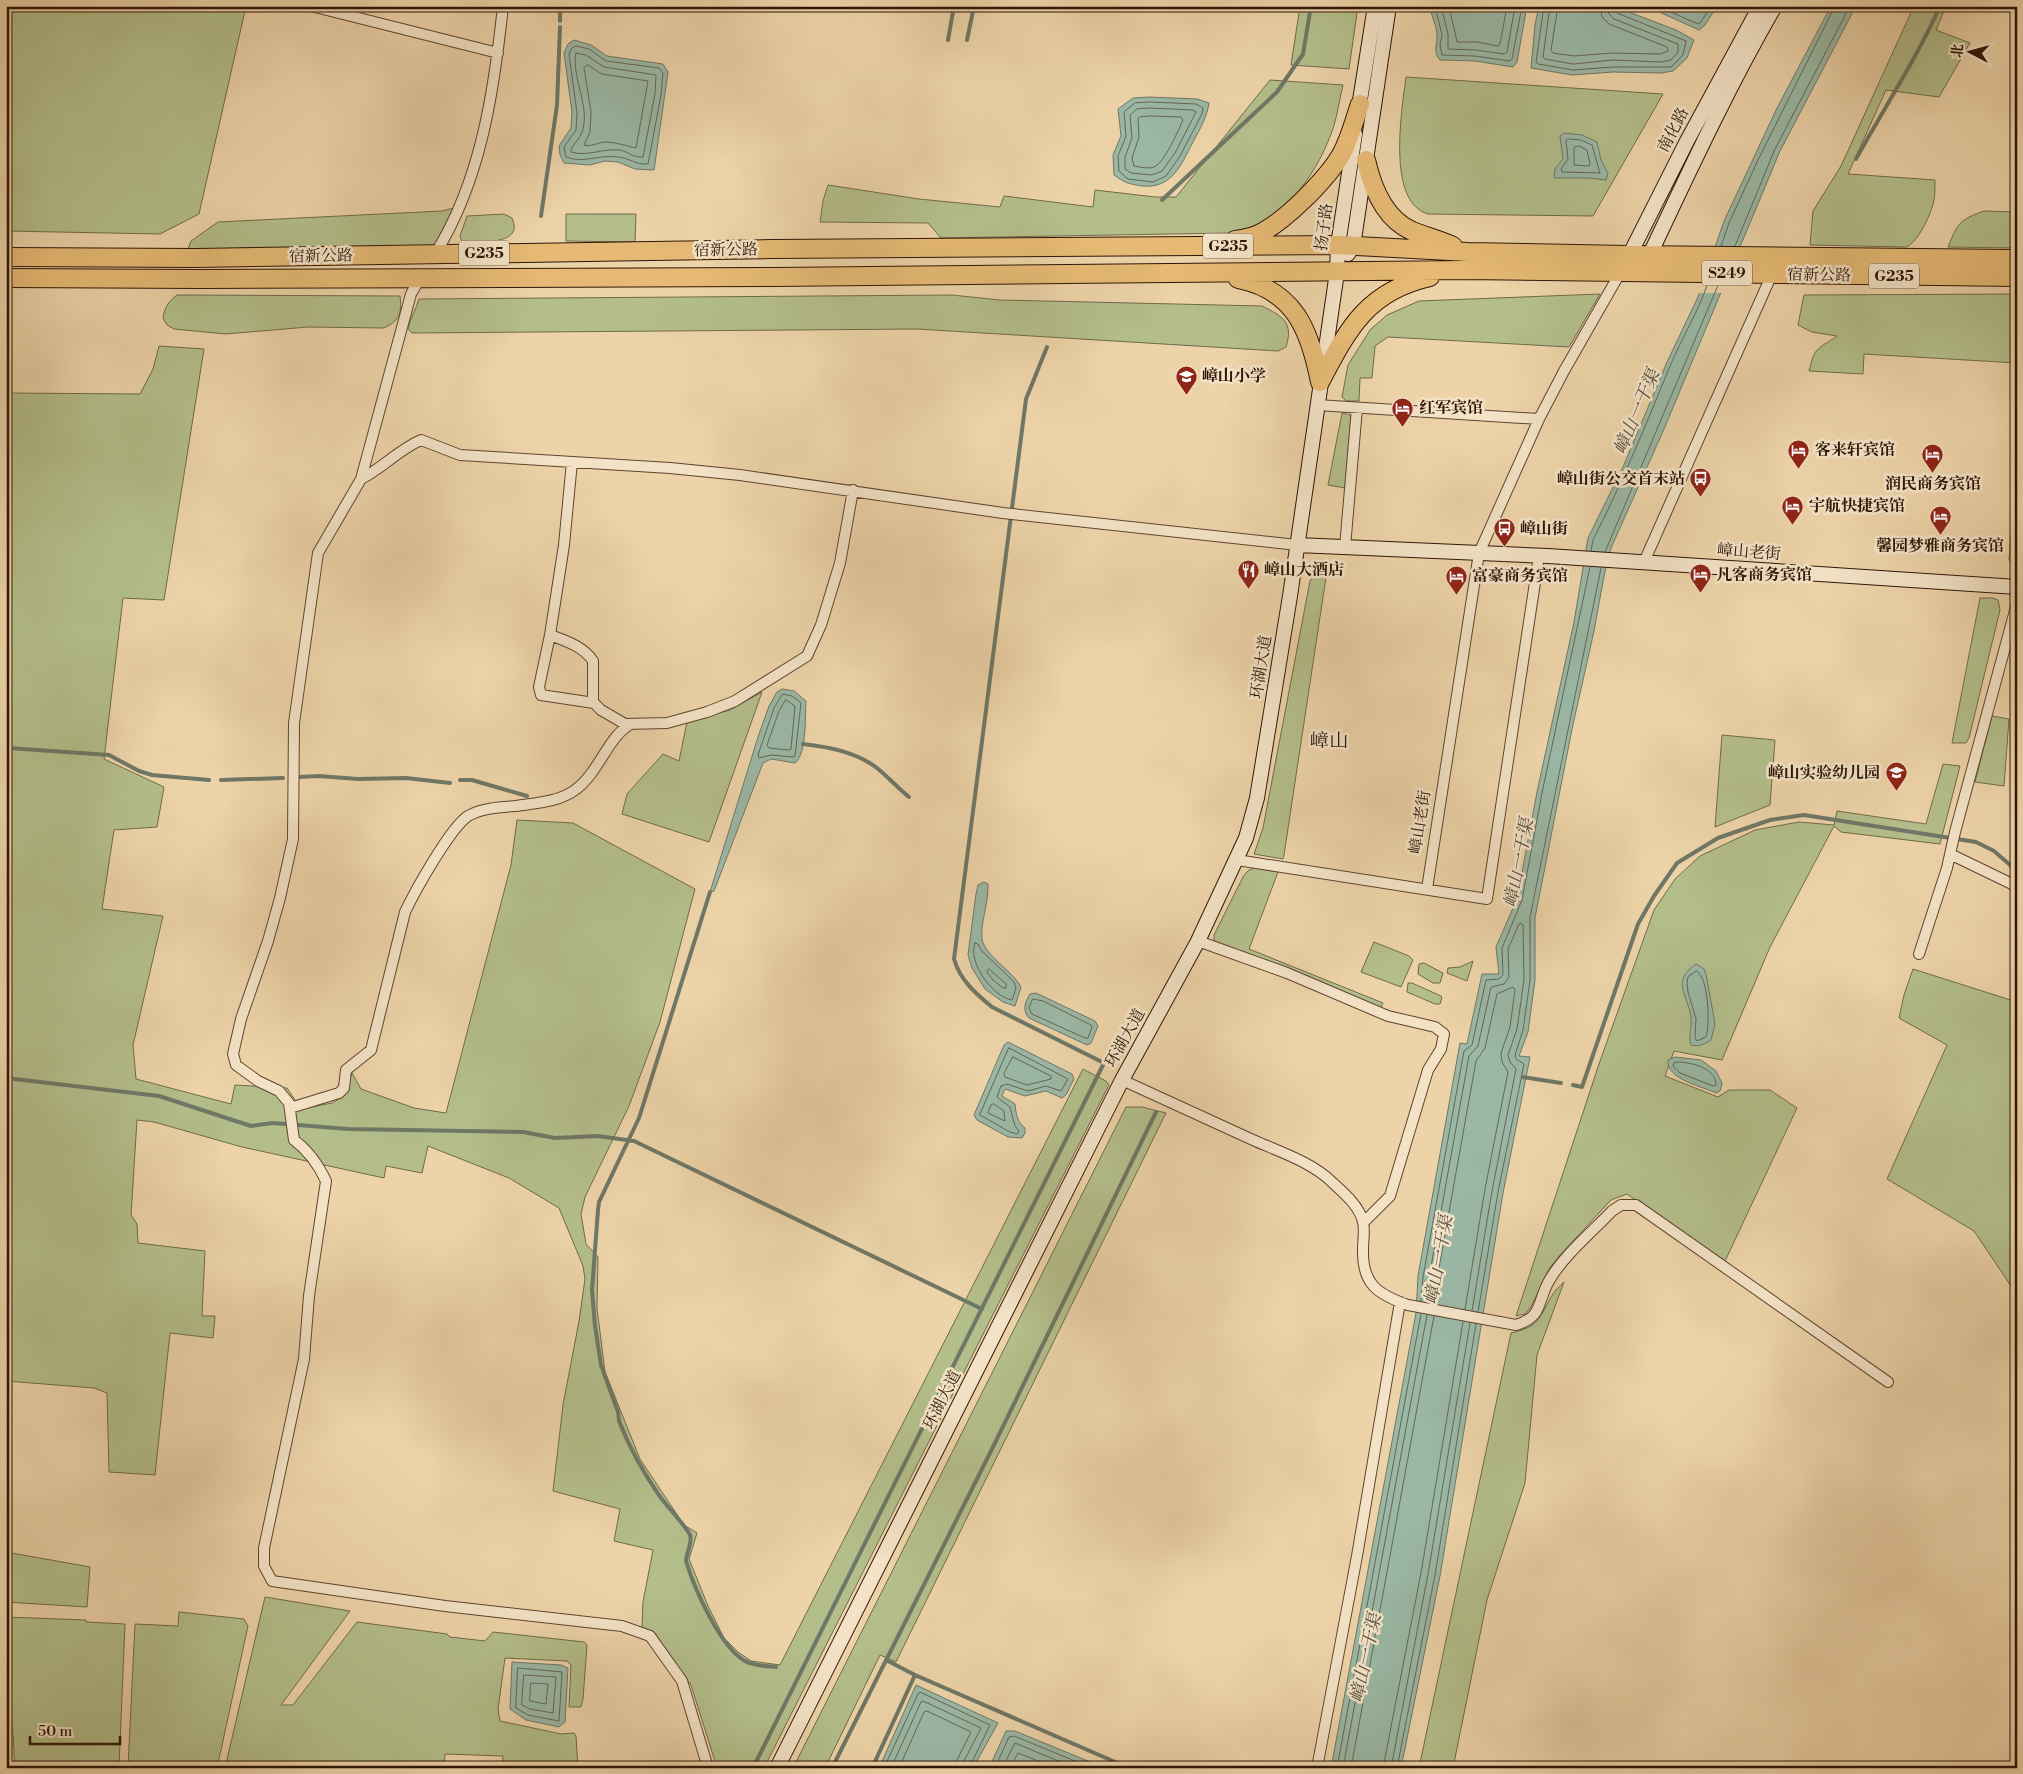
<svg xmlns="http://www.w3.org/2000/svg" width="2023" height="1774" viewBox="0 0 2023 1774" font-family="'Libre Bodoni','Noto Serif SC',serif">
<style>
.green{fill:#b3be8b;stroke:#706a49}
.water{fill:#9ab8a5;stroke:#6f7766}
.pier{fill:#edd3a8}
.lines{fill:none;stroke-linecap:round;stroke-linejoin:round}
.shore{stroke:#646656;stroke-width:1}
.stream{stroke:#6f7766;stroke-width:4}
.street-casing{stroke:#5e442f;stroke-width:12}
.secondary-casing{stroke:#2e1507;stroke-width:16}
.highway-casing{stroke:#2e1507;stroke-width:20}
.street{stroke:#f3e2c6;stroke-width:10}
.secondary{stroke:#f3e2c6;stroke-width:14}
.highway{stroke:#e6ba74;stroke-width:18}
.labels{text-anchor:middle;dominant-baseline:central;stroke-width:5;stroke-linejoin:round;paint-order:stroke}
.shield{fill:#f3e2c6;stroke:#695240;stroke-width:1}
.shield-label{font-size:15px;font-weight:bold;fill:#2e1507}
.street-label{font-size:16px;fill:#2e1507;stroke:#f3e2c6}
.poi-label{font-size:16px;font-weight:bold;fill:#2e1507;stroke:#f3e2c6;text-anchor:start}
.water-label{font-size:18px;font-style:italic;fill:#544e3e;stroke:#f3e2c6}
.quarter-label{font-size:19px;fill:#2e1507;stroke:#f3e2c6}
</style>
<rect width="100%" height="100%" fill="#edd3a8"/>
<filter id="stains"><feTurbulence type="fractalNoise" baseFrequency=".004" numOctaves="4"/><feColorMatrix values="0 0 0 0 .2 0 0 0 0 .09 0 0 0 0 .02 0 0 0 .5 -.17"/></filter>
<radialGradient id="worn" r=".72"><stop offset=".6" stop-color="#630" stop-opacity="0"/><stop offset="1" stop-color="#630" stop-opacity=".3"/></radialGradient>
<path class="green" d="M12,6h234l-47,208 -39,20 -154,-3v-165z
M1300,6h58l-9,63 -58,-4z
M1914,6h32l-10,24 34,13 -31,54 -53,-7 -38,84 87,6c0,7 0,14 -1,20 -2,12 -16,43 -28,47l-96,-2 3,-34 28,-45z
M1406,77l257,17 -70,122 -165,-2c-42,-12 -26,-105 -22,-137z
M1270,80l73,5c-4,16 -6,34 -12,49 -17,45 -51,92 -102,99l-288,5 -13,-15 -108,-1 3,-21 5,-16 91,14 81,8 4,-11 89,11 2,-17 60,7h21z
M454,208l-20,38 -246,3 3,-8 27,-19 224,-11z
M1984,211l33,1v36l-69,-1c10,-24 11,-27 36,-36z
M504,214l8,4c1,3 3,8 2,11 -3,16 -39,12 -52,13l-2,-6 7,-20z
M566,214h70l-1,28 -69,-1z
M1600,294l-31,53 -181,-10 -13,9 -3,32h-12l-1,23h-13l-4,-4 6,-32 22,-35 17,-15 32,-14z
M2017,294v69l-153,-9 -1,20 -54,-3c6,-25 8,-21 28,-35l-25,-4 -14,-7 6,-30z
M177,295l223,1c2,16 0,25 -16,32l-76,-1 -82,7 -52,-5 -7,-4 -4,-7c2,-11 5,-16 14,-23z
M952,295l48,5 262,6c20,10 32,16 24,41l-8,4 -361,-22 -505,4 -4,-4c2,-11 8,-19 11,-30z
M159,346l45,3 -40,251 -41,-2 -19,161 60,28 -7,40 -43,3 -12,79 61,7 -30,129 3,34 95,25 4,-19 52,3 14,21 31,-6 12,-7 8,-23 9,16 53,19 32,5 65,-248 6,-45 56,3 122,66 -35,133 -31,84 -44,91 -4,17 5,30 12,13 -1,51 8,64 35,87 44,66 13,8 -8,26 19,47 16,32 14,14 13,9 29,4 303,-596 23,12 3,4 -345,683h-47l-26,-83 -37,-53 -12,-5 1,-25 10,-52 -39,-9 6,-32 -67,-18 10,-86 16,-84 6,-42 -2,-13 -24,-58 -50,-30 -81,-32 -6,27 -36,-7 -2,12 -142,-31 -88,-25 -17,-2 -6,95 6,9 1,19 67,8 -3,65h13l-2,22 -43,-5 -15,142 -46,-3 -2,-79 -13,-5 -88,-7v-988l134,1 13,-25z
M1342,413l9,2 -6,73 -17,-3z
M2017,460v103l-8,-3z
M1328,564l-44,291 -1,4 -29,-5 9,-26 47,-247 6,-10z
M1980,598h13l5,2 2,10 -31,128 -3,5h-14z
M762,692l-53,150 -87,-28 5,-20 36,-40 16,7 8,-39 43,-12z
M1992,716l17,3 -5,67 -29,-4z
M1722,735l53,5 -5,65 -55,22z
M1943,764l17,2 -20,78 -99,-12 -7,-6 -64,121 -48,113 -48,-9 -9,25 53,21 11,-7h41l27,18 -72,153 -98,-67 -16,6 -51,55 -11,14 -18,38 -6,7 -9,2 83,-252 55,-154 21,-31 25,-23 55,-26 44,-8 35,3 3,-14 89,13z
M1254,868l24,4 -29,77 134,54 -3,6 -163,-65 -3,-4v-5l30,-60 5,-5z
M1374,942l35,14 4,4 -12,27 -40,-15z
M1473,961l-6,20 -20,-8 1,-5 12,-1z
M1424,963l19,10 -3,10h-7l-15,-9 1,-10z
M1913,969l104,33v293l-43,-64 -87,-52 60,-134 -48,-27 5,-23z
M1408,983h4l29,13 1,2 -2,6h-5l-28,-12z
M1126,1107h16l24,6 -270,549 -16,-7 -55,113h-32z
M1564,1282l-27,73 -12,128 -38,117 -34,168h-34l92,-435c27,-6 28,-14 40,-36 3,-6 9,-11 13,-15z
M6,1552l84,15 -3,40 -81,-5z
M265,1597l85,14 -69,94h12l64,-83 90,12 3,3 35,4 8,-9 91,10 3,3 -4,54 -2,8h-12l2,-42 -4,-4 -62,-3 -7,51 2,12 61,13 13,-1 2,3 2,32h-76l1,-12 -58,-2 -1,14h-219z
M179,1612l65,7 4,7 -31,142h-89l7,-144 43,2z
M6,1617l80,3v2l39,2 -6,144h-104z"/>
<path class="water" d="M1430,6h97l-10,56 -4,5 -38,-6 -35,-1c-8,-9 -2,-16 -3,-27 -1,-9 -6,-17 -7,-27z
M1539,6h74l63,24 18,10 -7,18 -14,13 -12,2 -48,-1 -41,3 -41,-7 4,-43z
M1638,6h79l-12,19 -6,5 -42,-19z
M1831,6h25l-76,145 -116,278 -53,119 -7,28 -10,55 -22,98 -37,189v62l-7,52 -9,24 11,1 -27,136 -63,383 -39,192h-70l85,-455 2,-37 42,-233 7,1 15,-70h17l-3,-27 21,-48 20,-107 37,-170 14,-84 35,-71 44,-105 31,-65 26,-76 53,-113z
M574,40l17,5 16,11 56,8 5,8 -14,98 -19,-1 -17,-7 -13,-1 -15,4 -26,-2 -4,-8 -1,-9 12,-18 1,-16 -8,-59 4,-9z
M1149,97l48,2 12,4c-2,14 -9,26 -16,39 -12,23 -21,47 -51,44 -13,-2 -17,-3 -28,-11l-1,-20 8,-19 -3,-27 15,-11z
M1564,133l18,2 15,7 4,18 7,13 -2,7 -18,-2h-34l1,-9 8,-10 -3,-23z
M782,689l12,2 12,10c-1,14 1,53 -11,62l-24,-4 -8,4 -49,128 -4,1 48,-155 11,-31 8,-14z
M984,882l4,2c1,18 -8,40 -6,55 3,17 31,32 39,48l-6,19 -12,-4 -18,-13 -13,-21 -4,-13 8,-61 2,-9z
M1696,964l8,5 2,5 9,50 -4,16c-6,4 -12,7 -20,5 -3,-9 1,-18 0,-28 -3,-23 -21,-35 5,-53z
M1036,993l59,28 3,5 -7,17 -4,2 -58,-27c-7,-8 -4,-16 1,-24z
M1008,1042l64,32 2,5 -8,16 -4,3 -16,-7 -21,5 -20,-7 -3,7 13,8c1,10 2,18 10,24v5l-3,5 -14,-1 -31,-17 -3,-5 30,-70z
M1675,1057l26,3 15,11 6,12 -2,8 -4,2c-15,-7 -50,-14 -48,-33z
M512,1662l49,3 7,3 -3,54 -6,5 -33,-7 -16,-11z
M916,1685l82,38 -25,45h-94z
M1006,1731h9l90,37h-116z"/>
<path class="pier" d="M1713,246l29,1 -19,46h-26z"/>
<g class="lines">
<path class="shore" d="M1435,6l7,29 -2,10 2,10 33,1 35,5 2,-2 10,-53
M1441,6l7,28v15l28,1 28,4 3,-2 8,-46
M1449,6l8,36h20l21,4 2,-2 7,-38
M1544,6l-8,56 2,2 35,6 40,-3h58l12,-12 3,-14 -69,-28 -3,-7
M1550,6l-7,51 2,2 28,5 40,-4 48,2 10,-2 7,-8v-8l-64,-25 -5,-5 -1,-8
M1558,6l-7,44 2,3 21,3 38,-3 48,1 8,-3 -1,-4 -58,-23 -7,-7 -2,-11
M1657,6l41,18 3,-2 10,-16
M576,46l13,3 17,12 53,7 4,5 -2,22 -13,69c-12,1 -19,-6 -30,-7 -18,-3 -35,7 -52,0l-2,-10 12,-17 1,-17 -8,-59 3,-6z
M576,53l10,2 18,12 52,8 -1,19 -12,63c-9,1 -15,-5 -23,-7 -17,-2 -33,7 -49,2v-3c3,-5 9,-11 11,-17 9,-25 -11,-54 -6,-79z
M588,65l14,9 46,7 -12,67c-10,-2 -20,-6 -32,-6 -7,1 -13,5 -20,3l6,-13 1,-20 -7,-44z
M1150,102l46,2 7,4 -1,6 -22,42 -14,20 -13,6 -25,-3 -9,-8 -1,-15 8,-20 -2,-24 11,-9z
M1150,108l43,2 3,2 -21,41 -13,18 -10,4 -21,-2 -6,-4v-12l7,-19 -2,-23 7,-6z
M1150,116l31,1 2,3c-5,11 -18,42 -29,47 -6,2 -14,0 -20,-1l-2,-8 7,-21 -1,-19 2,-1z
M1569,139l12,1 11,5 8,28 -38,-1 -1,-3 7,-10 -2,-18z
M1579,146l8,4 3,14 -1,2 -15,-1v-17z
M1721,246l8,-23 29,-63 77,-154
M1735,246l40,-97 75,-143
M1591,551l2,-11c29,-57 53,-115 77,-174 12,-28 28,-54 38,-83
M1605,552l114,-269
M783,694l9,2 9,7 -6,53 -2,1 -22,-2 -12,3 -1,-3 16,-47z
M786,700l9,6 -4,43 -2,1 -20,-2 -2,-3 12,-34z
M975,943l3,1 3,6 33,32 2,6 -4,12c-19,-3 -45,-38 -37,-57z
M989,969l17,15v4h-3l-10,-8 -6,-8z
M1697,971c12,8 13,53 9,66l-9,4 -2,-3 1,-19 -8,-27 -1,-9 1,-6z
M1033,999l10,2 48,24 1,2 -4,11h-3l-53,-24 -3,-6z
M1009,1048l59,31 -7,12 -15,-5 -18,5 -21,-7 -6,2 -4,11 13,10 5,19 4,5 -2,3 -7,-2 -30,-17z
M1013,1057l38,19v3l-24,6 -22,-8 -1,-3z
M1677,1062c14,0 39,6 39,23l-3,1 -33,-13 -7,-7 1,-3z
M994,1104l10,7 1,10 -17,-8 3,-8z
M1421,1301l2,-24 41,-226 8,-6 14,-65 13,-1 4,-4 -1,-27 20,-48 20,-107 48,-226
M1428,1302l1,-24 40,-222 9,-10 13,-59 13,-3 5,-7 -1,-28 11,-25 2,-1 2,2 1,55 -7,49 -9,26 2,7 6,7 -24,122 -20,120
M1435,1304l2,-25 39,-218 9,-13 12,-54 16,-7 2,3 -5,37 -9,26 1,9 6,10 -23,117 -20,120
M1478,1312l20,-120 26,-128 -8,-5 -1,-4 8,-25 7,-50v-63l71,-349
M518,1668l44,4 -3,49 -31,-6 -12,-7z
M524,1675l32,2 -3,36 -23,-4 -8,-4z
M531,1683l17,1 -2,20 -16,-3z
M884,1768l34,-74 2,-2 70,33 -21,43
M891,1768l30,-66 2,-1 58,27 -17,33 -1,7
M899,1768l25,-56 3,-1 44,21 -14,28 -1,8
M995,1768l14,-31 5,-1 78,32
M1002,1768l13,-25 60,25
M1010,1768l8,-15 38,15
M1337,1768l84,-454
M1343,1768l84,-453
M1351,1768l83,-452
M1383,1768l38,-195 42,-251
M1391,1768l37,-194 42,-251
M1397,1768l38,-193 41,-251"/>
<path class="stream" d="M560,21v-15
M948,40l6,-34
M967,40l7,-34
M1856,159c28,-51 60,-99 84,-153
M1162,200l115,-108 26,-38 8,-48
M541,216l16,-111 3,-78
M803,744c26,3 53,8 74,24 11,9 21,20 32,29
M8,748l101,7 30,16 13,4 57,5
M299,777l20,-1 39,3 48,-1 44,5
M221,780l62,-2
M460,780h12l55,16
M710,892l-71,226 -40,84 -1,8 -6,80 3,36 6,39 17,47 1,9c11,28 25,53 42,77 6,8 27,31 29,37 3,6 -4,19 -4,26 8,27 34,86 59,100 9,5 21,5 31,6
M1523,1077l38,6
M6,1078l153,18 92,30 22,-3 75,6 175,3 32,6 43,-2 36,5 348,168
M1573,1085l9,2 56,-163 16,-28 23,-33 41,-25 52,-18 34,-5 172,27 18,9 23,20
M886,1660l29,15 214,93
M753,1768l351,-705 -112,-56c-17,-14 -32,-27 -38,-48l72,-560 21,-52
M832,1768l160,-319 164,-337
M872,1768l43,-93"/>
<defs>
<path id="street" d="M311,6l187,47
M435,254c46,-73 59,-163 68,-248
M420,278l-9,16 -50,185 -43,74 -24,170 -1,116 -13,59 -12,43 -27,78 -8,35 3,11 22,16 21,10 10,12 5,37c15,11 24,24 32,41l-17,115 -5,63 -40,189v18l8,15 173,25 177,20 28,10 32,45 26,87
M1317,405l222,14
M572,462l-8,83 -14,90c16,6 33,11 43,26v41l8,8 24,14 42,-1 40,-11 28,-11 72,-45 14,-31 19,-62 13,-73
M361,479c22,-11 37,-29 60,-39l39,15 210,13 70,7 263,38 294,32
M1345,547l12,-139
M1644,562l128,-288
M550,635l-11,52 2,8 53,8
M1950,854l62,30 5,4
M1237,860l250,39 52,-343
M1427,889l52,-336 60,-134 25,-48 56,-98
M1198,941l89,32 101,43 47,11 9,7 -3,15 -13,21 -38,126 -27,27
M1919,954l28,-86 8,-36 62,-229
M1122,1080c44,20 88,40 131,60 27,12 59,22 80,43 11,10 27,24 30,39 2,8 0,19 0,27 -1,34 13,45 45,56l108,20c27,-8 21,-23 33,-44 14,-25 43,-49 63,-70l9,-6h15l252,177
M290,1108l49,-15 5,-5 2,-18 25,-20 34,-138c10,-21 45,-84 63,-96 13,-8 33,-9 48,-10 19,-3 43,-4 59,-16 24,-17 33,-54 56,-66
M1317,1768l40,-212 43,-254"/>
<path id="secondary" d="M1358,113l17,-107
M1348,254l5,-8 36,-240
M1626,262l61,-121 73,-135
M1646,263c41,-87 81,-174 129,-257
M1297,545l251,11 469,31
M777,1768l345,-688 76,-139 48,-103 11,-40 33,-202 47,-324 1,-27 17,-111"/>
<path id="highway" d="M1366,160c6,27 19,59 46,71 13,5 28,9 41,15
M1235,240c6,-1 13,-2 19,-4 27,-10 72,-56 87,-81 9,-16 13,-34 19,-51
M6,257l190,1 577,-9 565,-4 130,7 161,3 388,4
M6,278l195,1 571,-2 693,-7 552,7
M1238,279c57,11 72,52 82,103
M1320,382c28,-53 47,-91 110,-105"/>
</defs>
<use href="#street" class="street-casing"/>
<use href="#secondary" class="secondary-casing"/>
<use href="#highway" class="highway-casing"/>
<use href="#street" class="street"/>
<use href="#secondary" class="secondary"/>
<use href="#highway" class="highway"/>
</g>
<defs>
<symbol id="school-pin" viewBox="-11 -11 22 30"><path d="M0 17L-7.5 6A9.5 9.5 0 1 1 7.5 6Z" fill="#8f2418" stroke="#f3e2c6"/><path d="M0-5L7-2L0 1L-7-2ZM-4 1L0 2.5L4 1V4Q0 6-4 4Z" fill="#fff"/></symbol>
<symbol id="hotel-pin" viewBox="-11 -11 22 30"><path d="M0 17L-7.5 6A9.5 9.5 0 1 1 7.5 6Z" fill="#8f2418" stroke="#f3e2c6"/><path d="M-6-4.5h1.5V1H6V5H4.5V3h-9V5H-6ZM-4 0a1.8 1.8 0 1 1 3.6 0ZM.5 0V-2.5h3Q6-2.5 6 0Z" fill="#fff"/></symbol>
<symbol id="bus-pin" viewBox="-11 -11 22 30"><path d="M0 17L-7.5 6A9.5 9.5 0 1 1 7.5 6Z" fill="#8f2418" stroke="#f3e2c6"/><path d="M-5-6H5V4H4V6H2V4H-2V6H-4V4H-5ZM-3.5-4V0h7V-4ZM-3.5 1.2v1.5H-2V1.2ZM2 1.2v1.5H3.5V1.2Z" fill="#fff"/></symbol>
<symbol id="restaurant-pin" viewBox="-11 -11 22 30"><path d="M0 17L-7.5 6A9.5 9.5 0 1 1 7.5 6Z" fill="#8f2418" stroke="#f3e2c6"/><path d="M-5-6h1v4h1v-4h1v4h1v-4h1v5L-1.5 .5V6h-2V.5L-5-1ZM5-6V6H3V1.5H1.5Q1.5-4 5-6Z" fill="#fff"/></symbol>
</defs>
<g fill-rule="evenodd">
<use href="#school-pin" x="1174" y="364" width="25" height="34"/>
<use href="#hotel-pin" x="1390" y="396" width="25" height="34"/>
<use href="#hotel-pin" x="1786" y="438" width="25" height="34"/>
<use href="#hotel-pin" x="1920" y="442" width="25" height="34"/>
<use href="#bus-pin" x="1688" y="466" width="25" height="34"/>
<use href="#hotel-pin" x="1780" y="494" width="25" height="34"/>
<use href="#hotel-pin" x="1928" y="504" width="25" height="34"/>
<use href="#bus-pin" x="1492" y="516" width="25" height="34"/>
<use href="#restaurant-pin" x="1236" y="558" width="25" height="34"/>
<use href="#hotel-pin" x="1688" y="562" width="25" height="34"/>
<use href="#hotel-pin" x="1444" y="564" width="25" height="34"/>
<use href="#school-pin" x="1884" y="760" width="25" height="34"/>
</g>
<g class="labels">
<g class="shield">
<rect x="1203" y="233.5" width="50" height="25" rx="4"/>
<rect x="459" y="240.5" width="50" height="25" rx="4"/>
<rect x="1702" y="260.5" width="50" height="25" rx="4"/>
<rect x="1869" y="263.5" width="50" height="25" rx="4"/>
</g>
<g class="shield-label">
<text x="1228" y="246">G235</text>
<text x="484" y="253">G235</text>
<text x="1727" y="273">S249</text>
<text x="1894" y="276">G235</text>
</g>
<g class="street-label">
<text transform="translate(1673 130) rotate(-62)">南化路</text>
<text transform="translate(1324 227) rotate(-83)">扬子路</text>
<text transform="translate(726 250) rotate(-1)">宿新公路</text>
<text transform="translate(321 256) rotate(-1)">宿新公路</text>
<text transform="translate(1819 275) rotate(1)">宿新公路</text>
<text transform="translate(1749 552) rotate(4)">嶂山老街</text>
<text transform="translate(1261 667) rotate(-81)">环湖大道</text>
<text transform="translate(1420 822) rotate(-81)">嶂山老街</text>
<text transform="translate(1125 1038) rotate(-61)">环湖大道</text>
<text transform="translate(942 1400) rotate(-63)">环湖大道</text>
</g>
<g class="poi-label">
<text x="1202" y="376">嶂山小学</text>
<text x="1419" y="408">红军宾馆</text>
<text x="1815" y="450">客来轩宾馆</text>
<text x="1685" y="479" text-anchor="end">嶂山街公交首末站</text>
<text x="1933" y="484" text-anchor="middle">润民商务宾馆</text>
<text x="1809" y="506">宇航快捷宾馆</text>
<text x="1520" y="529">嶂山街</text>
<text x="1940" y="546" text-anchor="middle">馨园梦雅商务宾馆</text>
<text x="1264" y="570">嶂山大酒店</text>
<text x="1716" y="575">凡客商务宾馆</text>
<text x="1472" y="576">富豪商务宾馆</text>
<text x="1880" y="773" text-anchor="end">嶂山实验幼儿园</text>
</g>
<g class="water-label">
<text transform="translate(1637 412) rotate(-67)">嶂山一干渠</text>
<text transform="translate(1519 863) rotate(-79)">嶂山一干渠</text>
<text transform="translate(1439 1260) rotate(-80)">嶂山一干渠</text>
<text transform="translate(1366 1658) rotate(-78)">嶂山一干渠</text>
</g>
<g class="quarter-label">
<text x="1329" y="741">嶂山</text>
</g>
</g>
<rect width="2023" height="1774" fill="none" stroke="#edd3a8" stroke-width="25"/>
<rect x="8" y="8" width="2008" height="1759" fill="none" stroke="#2e1507" stroke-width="2.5"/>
<rect x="12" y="12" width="1998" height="1749" fill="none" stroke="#2e1507"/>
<g transform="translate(1970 52) rotate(276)" stroke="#f3e2c6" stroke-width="4" paint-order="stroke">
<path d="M0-4L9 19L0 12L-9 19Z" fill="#2e1507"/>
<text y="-8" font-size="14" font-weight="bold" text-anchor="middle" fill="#2e1507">北</text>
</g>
<path d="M30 1736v8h90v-8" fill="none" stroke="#2e1507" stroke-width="2.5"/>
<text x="38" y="1736" font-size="15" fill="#2e1507" stroke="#f3e2c6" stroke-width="4" paint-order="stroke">50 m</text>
<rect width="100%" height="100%" filter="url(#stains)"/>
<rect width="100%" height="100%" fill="url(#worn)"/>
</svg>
